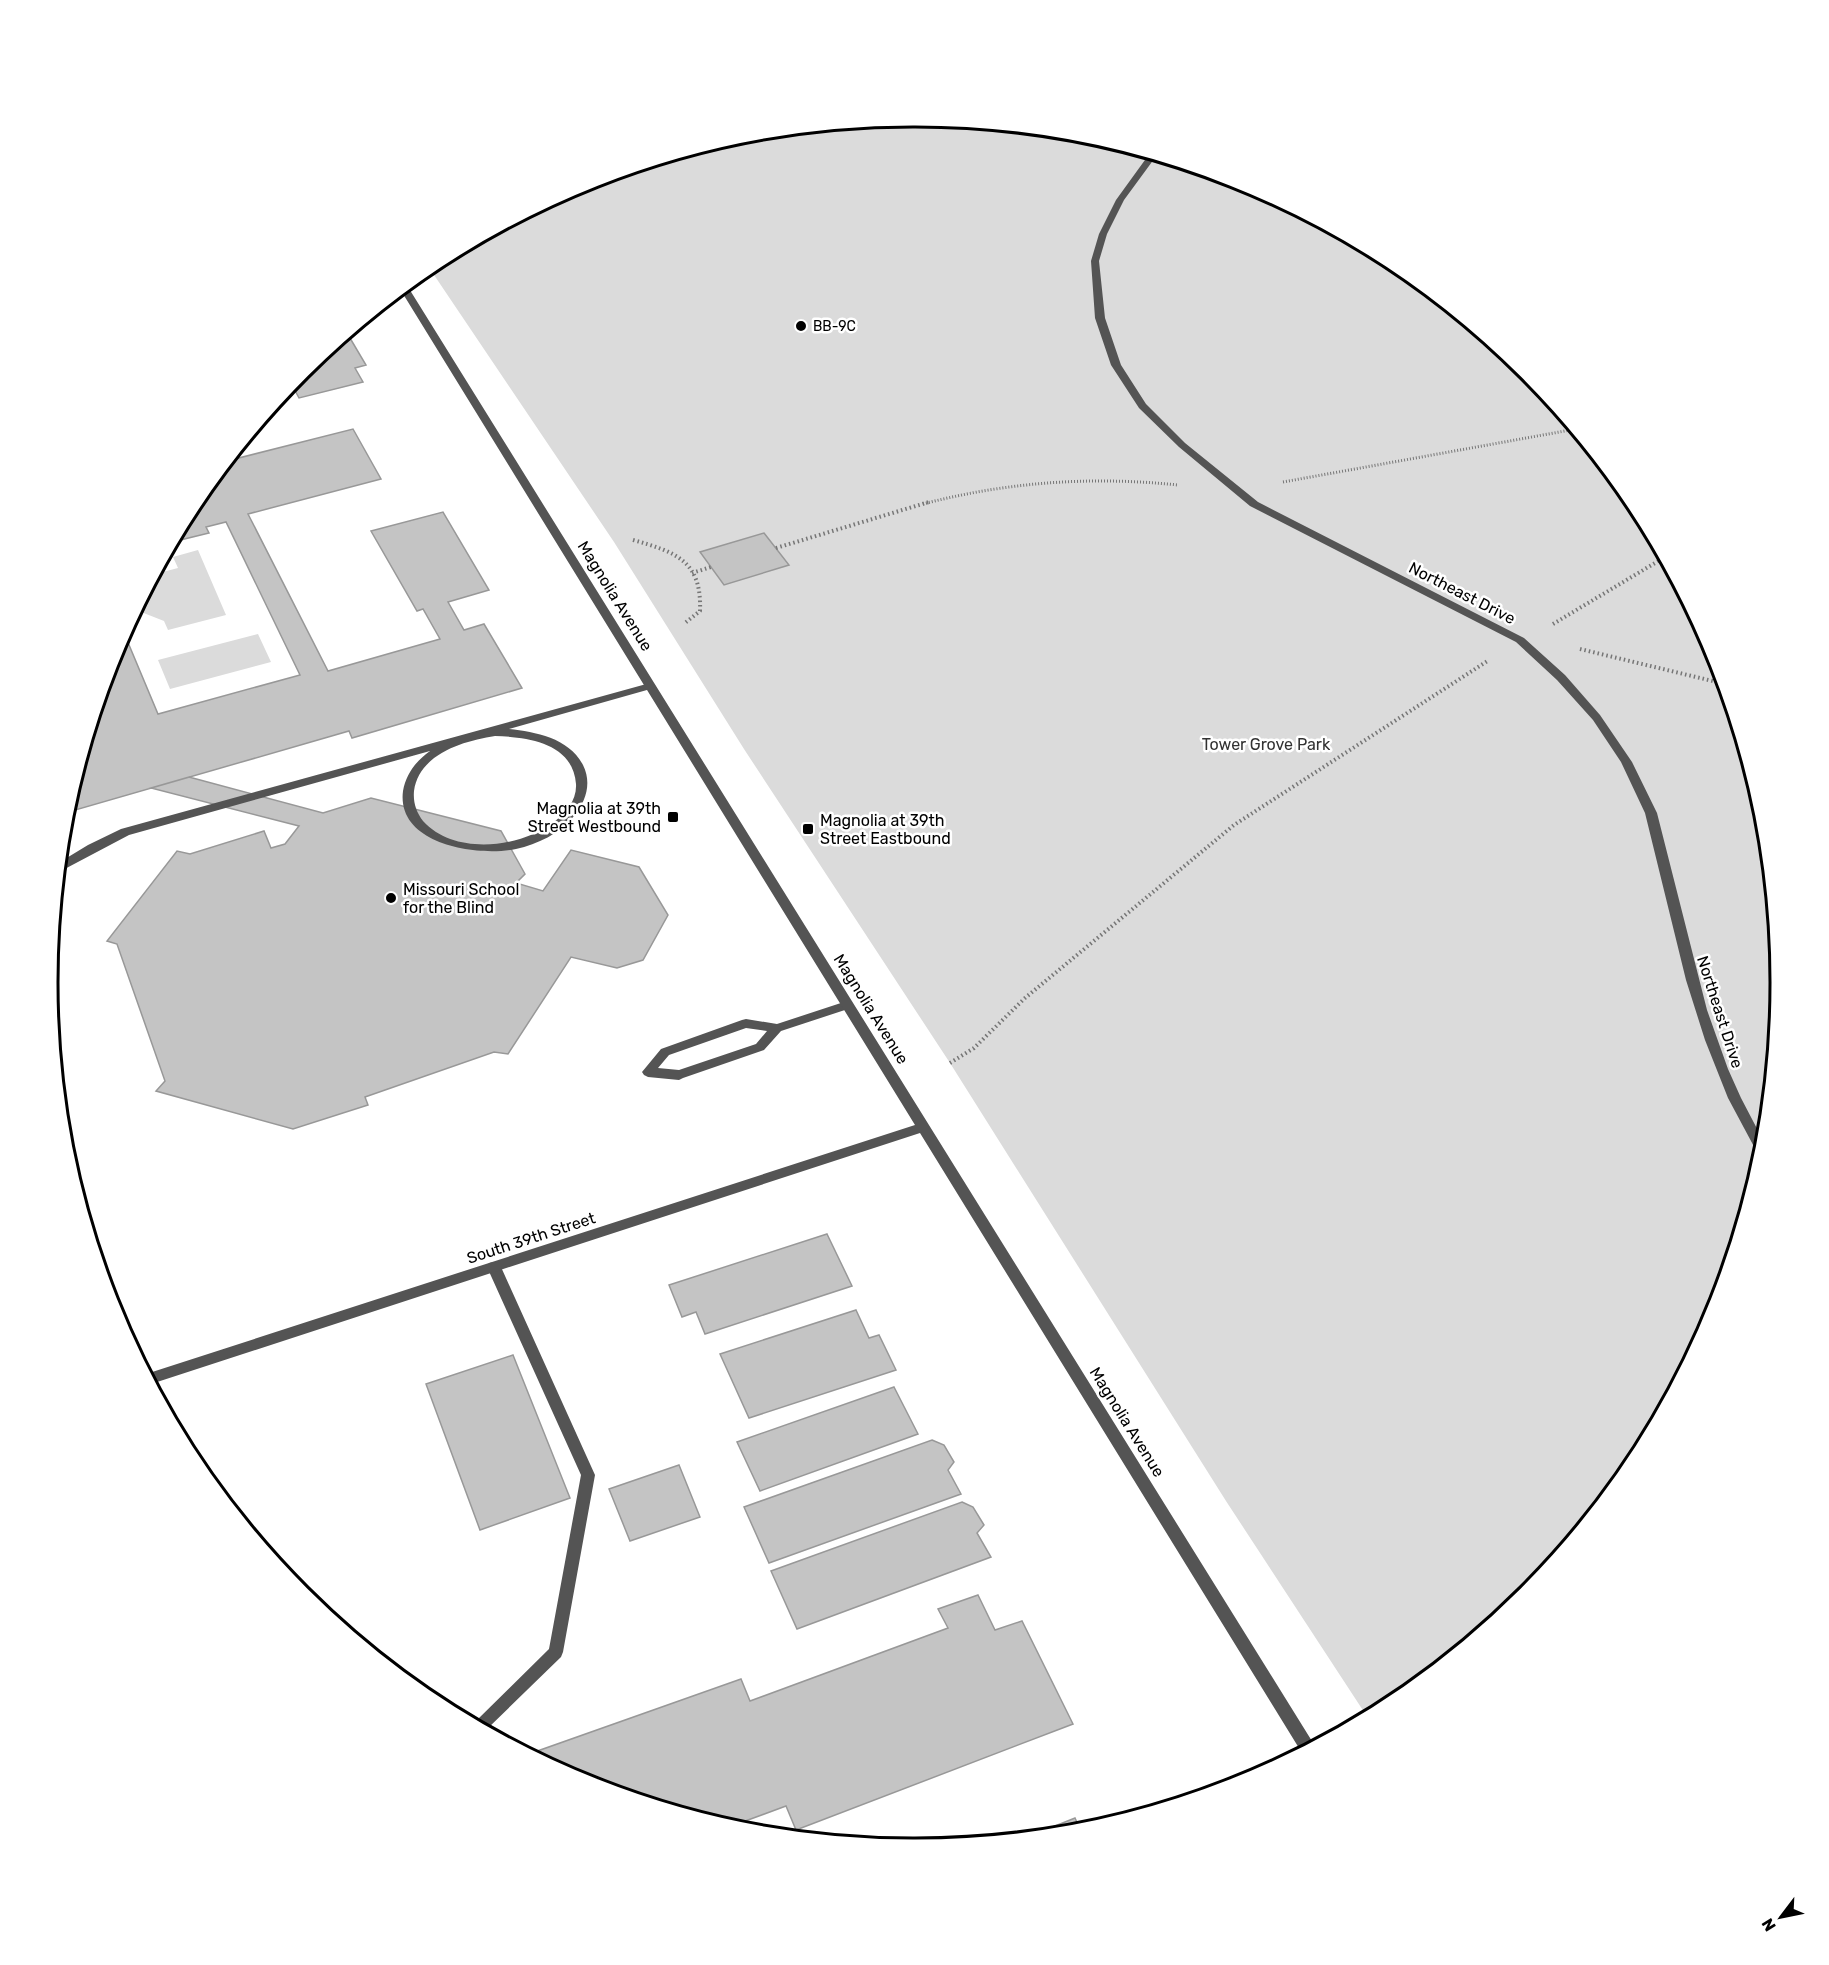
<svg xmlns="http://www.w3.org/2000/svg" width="1829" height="1965" viewBox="0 0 1829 1965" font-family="Rubik,sans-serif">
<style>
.green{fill:#dbdbdb}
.building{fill:#c4c4c4;stroke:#989898;stroke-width:1.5}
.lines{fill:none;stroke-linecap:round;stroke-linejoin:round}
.path-far1{stroke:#767676;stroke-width:3;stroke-dasharray:1 2;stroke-linecap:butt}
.path{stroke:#767676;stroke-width:4;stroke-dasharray:1.5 3;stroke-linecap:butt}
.service{fill:#545454;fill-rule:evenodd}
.pedestrian{fill:#545454;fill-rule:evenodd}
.tertiary{fill:#545454;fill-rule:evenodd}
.poi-dot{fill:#000;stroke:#fff;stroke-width:2}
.labels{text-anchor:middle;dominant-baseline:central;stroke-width:5;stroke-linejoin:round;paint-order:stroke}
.far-poi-label{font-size:14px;fill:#000;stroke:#fff;text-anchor:start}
.street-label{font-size:16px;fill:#000;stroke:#fff}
.park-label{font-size:16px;fill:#323232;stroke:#fff}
.poi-label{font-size:16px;fill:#000;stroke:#fff;text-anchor:start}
.rim{fill:none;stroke:#000;stroke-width:3}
</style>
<rect width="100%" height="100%" fill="#fff"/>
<path class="green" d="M915,116l169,17 162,49 150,80 131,108 108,131 80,150 49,163 17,168 -17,170 -49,162 -80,150 -108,131 -131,108 -28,15 -142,-217 -276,-438 -206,-314 -130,-207 -186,-276 155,-84 163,-49z
M198,550l28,65 -58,15 -4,-9 -28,-11 19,-36 23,-6 -5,-11z
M258,634l13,28 -101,27 -12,-29z"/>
<path class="building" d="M347,333l19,32 -11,3 8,14 -64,16 -8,-15 11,-13z
M353,429l28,50 -133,35 80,157 112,-32 -17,-30 -6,2 -46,-80 72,-19 46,78 -41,12 16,28 20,-6 38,64 -170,50 -3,-7 -284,82 49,-162 10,-18 34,81 142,-39 -74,-153 -20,5 3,6 -37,9 22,-41 33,-40z
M764,533l25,32 -65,20 -24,-33z
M189,777l134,36 48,-15 130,33 24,43 -9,9 27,8 28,-41 68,17 29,48 -25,45 -26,8 -46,-11 -63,97 -14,-2 -129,45 3,8 -75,24 -137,-38 9,-10 -48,-137 -10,-3 70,-90 13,3 74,-23 7,17 14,-4 14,-18 -148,-38z
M827,1234l25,52 -147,48 -9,-22 -14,5 -13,-32z
M856,1310l13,28 10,-3 17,35 -147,48 -29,-64z
M513,1355l57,143 -90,32 -54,-146z
M894,1387l24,47 -158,57 -23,-49z
M932,1440l12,5 10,17 -6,8 13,24 -192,69 -25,-56z
M679,1465l21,52 -70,24 -21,-52z
M962,1502l11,5 11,18 -7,8 14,24 -194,72 -26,-58z
M978,1595l17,35 27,-9 51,103 -277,106 -10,-24 -57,21 -146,-44 -54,-29 212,-75 9,22 198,-73 -10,-19z
M1075,1818l7,15 -57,5z"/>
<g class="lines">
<path class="path-far1" d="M1283,482l293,-53
M923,504c84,-22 168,-28 255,-19"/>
<path class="path" d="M633,540c43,12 69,21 67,71l-15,12
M776,548l153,-46
M692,573l19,-6
M1553,624l112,-67
M1580,649l145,35
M950,1063l24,-15 51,-50 209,-173 255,-165"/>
<path class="service" d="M650,683l5,3 -1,2 -145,41c27,3 60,9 74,36 9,18 3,36 -9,51 -15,18 -36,28 -58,33 -38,8 -120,-4 -113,-58 3,-17 13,-30 27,-40l-301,84 -70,37 1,-10 28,-17 33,-16zM495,736c33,1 78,7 81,48 1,16 -10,29 -22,38 -34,26 -99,34 -131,-1 -7,-9 -10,-19 -9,-30 5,-37 49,-50 81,-55z
M847,1001l4,1 2,3 -2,3 -70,23 -17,19 -81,28 -4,2 -31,-3 -4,-2 -2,-3 19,-23 81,-29 4,-1 31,5zM746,1028l21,3 -11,13 -77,26 -21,-2 11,-13z
M494,1262l5,1 2,4 94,208 -32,177 -2,5 -76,74 -14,-8 1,-2 6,-2 71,-70 32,-174 -94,-208 2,-4z"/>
<path class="pedestrian" d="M1150,153l7,2 -33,45 -17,34 -8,27 6,57 16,47 25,39 39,39 73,59 266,136 41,37 35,40 32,47 25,51 50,197 21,59 13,29 24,46 -2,13 -4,-1 -31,-58 -23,-58 -19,-60 -41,-167 -24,-51 -28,-42 -36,-40 -41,-38 -266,-136 -71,-59 -40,-39 -28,-43 -16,-47 -4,-57 8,-27 17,-34z"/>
<path class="tertiary" d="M405,285l3,2 907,1459 -13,7 -382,-620 -769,251 -5,-10 769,-249 -515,-836z"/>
</g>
<g class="poi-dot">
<circle cx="801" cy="326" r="6"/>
<rect x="667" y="811" width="12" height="12" rx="3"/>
<rect x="802" y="823" width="12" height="12" rx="3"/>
<circle cx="391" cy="898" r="6"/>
</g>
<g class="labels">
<g class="far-poi-label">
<text x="813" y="326">BB-9C</text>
</g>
<g class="street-label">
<text transform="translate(1462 593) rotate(27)">Northeast Drive</text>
<text transform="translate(615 596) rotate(58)">Magnolia Avenue</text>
<text transform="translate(871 1009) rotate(58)">Magnolia Avenue</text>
<text transform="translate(1720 1012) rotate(72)">Northeast Drive</text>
<text transform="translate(531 1238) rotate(-18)">South 39th Street</text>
<text transform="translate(1127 1422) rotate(58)">Magnolia Avenue</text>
</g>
<g class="park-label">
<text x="1266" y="744">Tower Grove Park</text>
</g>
<g class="poi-label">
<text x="661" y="808" text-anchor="end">Magnolia at 39th<tspan x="661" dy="18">Street Westbound</tspan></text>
<text x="820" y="820">Magnolia at 39th<tspan x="820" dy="18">Street Eastbound</tspan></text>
<text x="403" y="889">Missouri School<tspan x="403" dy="18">for the Blind</tspan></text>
</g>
</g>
<path d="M0 0H1829V1965H0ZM913 127H915A855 855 0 0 1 1770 982V983A855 855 0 0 1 915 1838H913A855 855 0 0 1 58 983V982A855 855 0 0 1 913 127Z" fill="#fff" fill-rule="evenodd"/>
<path class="rim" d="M913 127H915A855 855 0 0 1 1770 982V983A855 855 0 0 1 915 1838H913A855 855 0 0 1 58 983V982A855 855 0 0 1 913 127Z"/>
<g transform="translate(1781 1917) rotate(238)" stroke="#ffffff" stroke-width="4.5" paint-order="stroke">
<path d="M0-4.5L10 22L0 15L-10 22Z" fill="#000000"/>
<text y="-9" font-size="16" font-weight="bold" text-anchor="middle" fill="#000000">N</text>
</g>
</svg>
